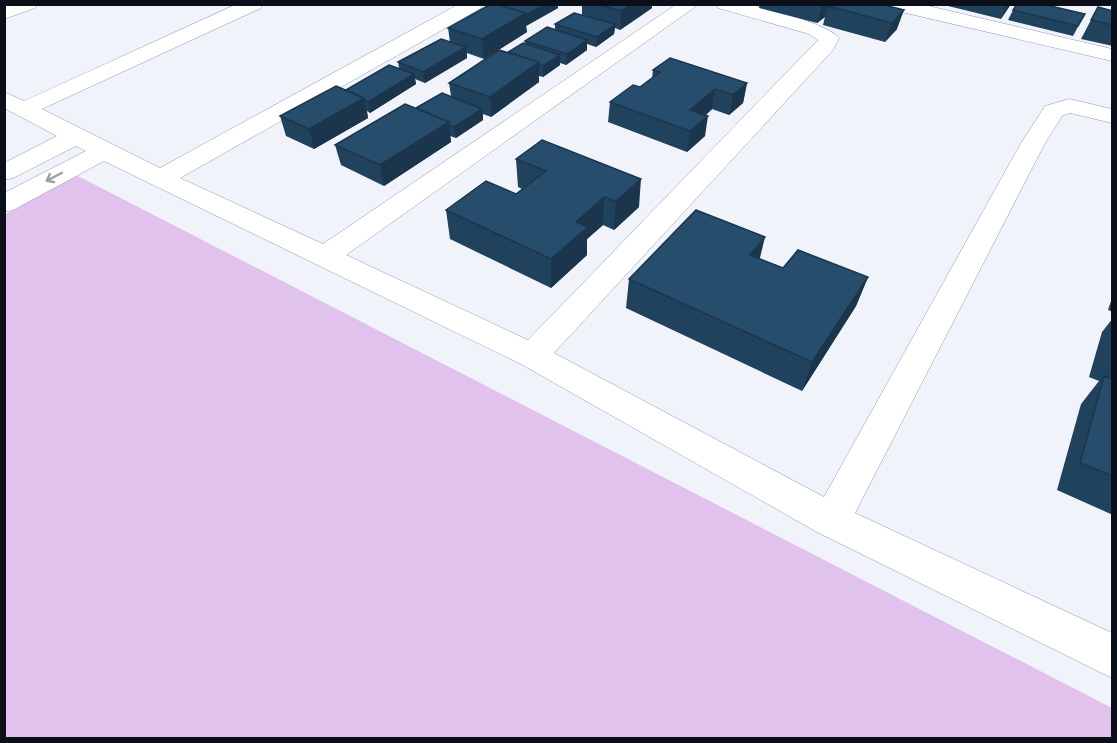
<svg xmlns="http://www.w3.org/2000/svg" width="1117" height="743" viewBox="0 0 1117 743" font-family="Rubik,sans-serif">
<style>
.green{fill:#e1c2ec}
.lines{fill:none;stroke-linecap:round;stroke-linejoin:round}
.street-casing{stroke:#8e99b6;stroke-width:1}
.street{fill:#fff;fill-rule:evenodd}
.wall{fill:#21425d}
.shaded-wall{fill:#1b364c}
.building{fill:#264d6c;stroke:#1b364c;stroke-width:1.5}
.oneway{stroke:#9d9fa3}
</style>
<rect width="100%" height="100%" fill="#f1f3fa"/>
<path class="green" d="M76,175l1036,533v30h-1107l-1,-523z"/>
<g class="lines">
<defs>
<path id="street" d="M9,4h28l-2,4 -31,11v-13z
M237,4h26l-2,4 -219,101 118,59 299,-164h24l-2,4 -301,170 143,66 354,-240h22l-353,251 182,85 290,-300 -9,-6 -91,-26 -2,-4c10,0 19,0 29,0 17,2 85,21 94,34l-6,12 -279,303 270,144 196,-352 25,-39 24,-7 43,10v14l-42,-10 -8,3 -18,29 -189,368 257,120v45l-295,-146 -296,-168 -417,-203 -91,49 -9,2v-19l82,-42 -10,-5 -63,32 -9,2v-17l53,-27 -53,-28v-16l20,9z
M884,4h36l192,45v12l-219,-51 -7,-2z"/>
</defs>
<use href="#street" class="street-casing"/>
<use href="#street" class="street"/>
</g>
<path class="wall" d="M558,4v4l-32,18 1,6 -43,27 -17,-6v5l-42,25 -10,-4 1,5 -46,29 -3,-2 1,7 -54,31 -28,-13 -6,-20 119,-48 -1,-6 52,-20 -2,-14 54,-22z
M582,4h70v4l-32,22 -5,-2 -1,6 -18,13 -9,-3v6l-21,15 -6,-2v2l-17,12 -4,-1v6l-48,35 -8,-3v6l-27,18 -6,-2 1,6 -67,44 -43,-21 -6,-20 81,-37 35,-12 -2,-13 76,-40v-2l30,-11v-6l27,-9z
M760,4h120l17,25 -12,13 -62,-17 2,-8 -8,6 -58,-15z
M940,4h71l-10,15z
M1013,10l72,4 -12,22 -65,-16z
M1113,11v35l-32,-7 10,-19z
M653,70l94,13 -4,20 -14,12 -17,-6 -6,6 -1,21 -18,16 -79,-30 2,-20 30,-15 12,-8z
M516,159l123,48 -25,23 -11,-5 -16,14v16l-36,33 -101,-49 -4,-29 70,-16 6,-5 -4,-2z
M760,259l23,9 85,9 -12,29 -54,85 -176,-83 3,-29z
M1113,295v17l-5,-2z
M1113,318v197l-56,-25 24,-86 18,-23 -10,-4 13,-45z"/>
<path class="shaded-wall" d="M546,4h12v4l-32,18 1,6 -43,27 -2,-20 44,-26z
M631,4h21v4l-32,22 1,-19z
M833,4l-5,2 -3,11 -8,6 5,-18z
M1007,4h4l-10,15z
M904,10l-7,19 -12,13 7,-19z
M615,24l-1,10 -18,13 1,-10z
M587,40v10l-21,15 1,-11z
M466,47l1,11 -42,25 -2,-11z
M560,55v10l-17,12v-11z
M539,62v20l-48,35 -1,-20z
M414,74l2,10 -46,29 -2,-11z
M747,83l-4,20 -14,12 4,-20z
M715,89l-3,20 -24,21 2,-20z
M364,98l4,20 -54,31 -5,-20z
M482,109l1,11 -27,18 -2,-11z
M708,116l-3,20 -18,16 3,-21z
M449,122l2,20 -67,44 -4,-21z
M641,179l-2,28 -25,23 2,-29z
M604,197l-1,28 -16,14v16l-36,33v-29l25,-37z
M765,237l-7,29 -8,-11z
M868,277l-12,29 -54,85 10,-29z"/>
<path class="building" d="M491,4h5l30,9 -44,26 -34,-11z
M505,4h41l-20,11v-2l-24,-7z
M597,4h34l-10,7z
M830,4h50l24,6 -12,13 -64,-17z
M1017,4h25l43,10 -7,12 -65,-16z
M1098,7l15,4v14l-22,-5z
M574,13l41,11 -18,13 -42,-13z
M547,27l40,13 -20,14 -42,-13z
M441,39l25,8 -43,25 -25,-10z
M523,43l37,12 -17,11 -4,-1v-3l-31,-10z
M499,50l40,12 -49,35 -41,-14z
M670,58l77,25 -14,12 -18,-6 -25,21 18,6 -18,15 -80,-29 23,-17 7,2 20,-15 -7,-2z
M389,65l25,9 -46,28 -4,-2v-2l-18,-8z
M336,86l28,12 -55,31 -29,-13z
M442,93l40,16 -28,18 -5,-2v-3l-33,-14z
M405,104l44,18 -69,43 -45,-20z
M542,140l99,39 -25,22 -12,-4 -28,25 12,5 -37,32 -105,-49 40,-29 30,13 30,-23 -30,-12z
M696,210l69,27 -15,18 33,13 15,-18 70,27 -56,85 -183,-83z
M1104,376l9,3v97l-33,-13z"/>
<defs><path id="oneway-shaft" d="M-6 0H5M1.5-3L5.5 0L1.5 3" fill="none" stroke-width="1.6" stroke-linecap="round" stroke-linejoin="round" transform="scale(1.5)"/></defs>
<use class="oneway" href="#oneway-shaft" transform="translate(54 177) rotate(152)"/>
<rect width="1117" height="743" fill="none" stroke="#0b0f19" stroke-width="12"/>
</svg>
